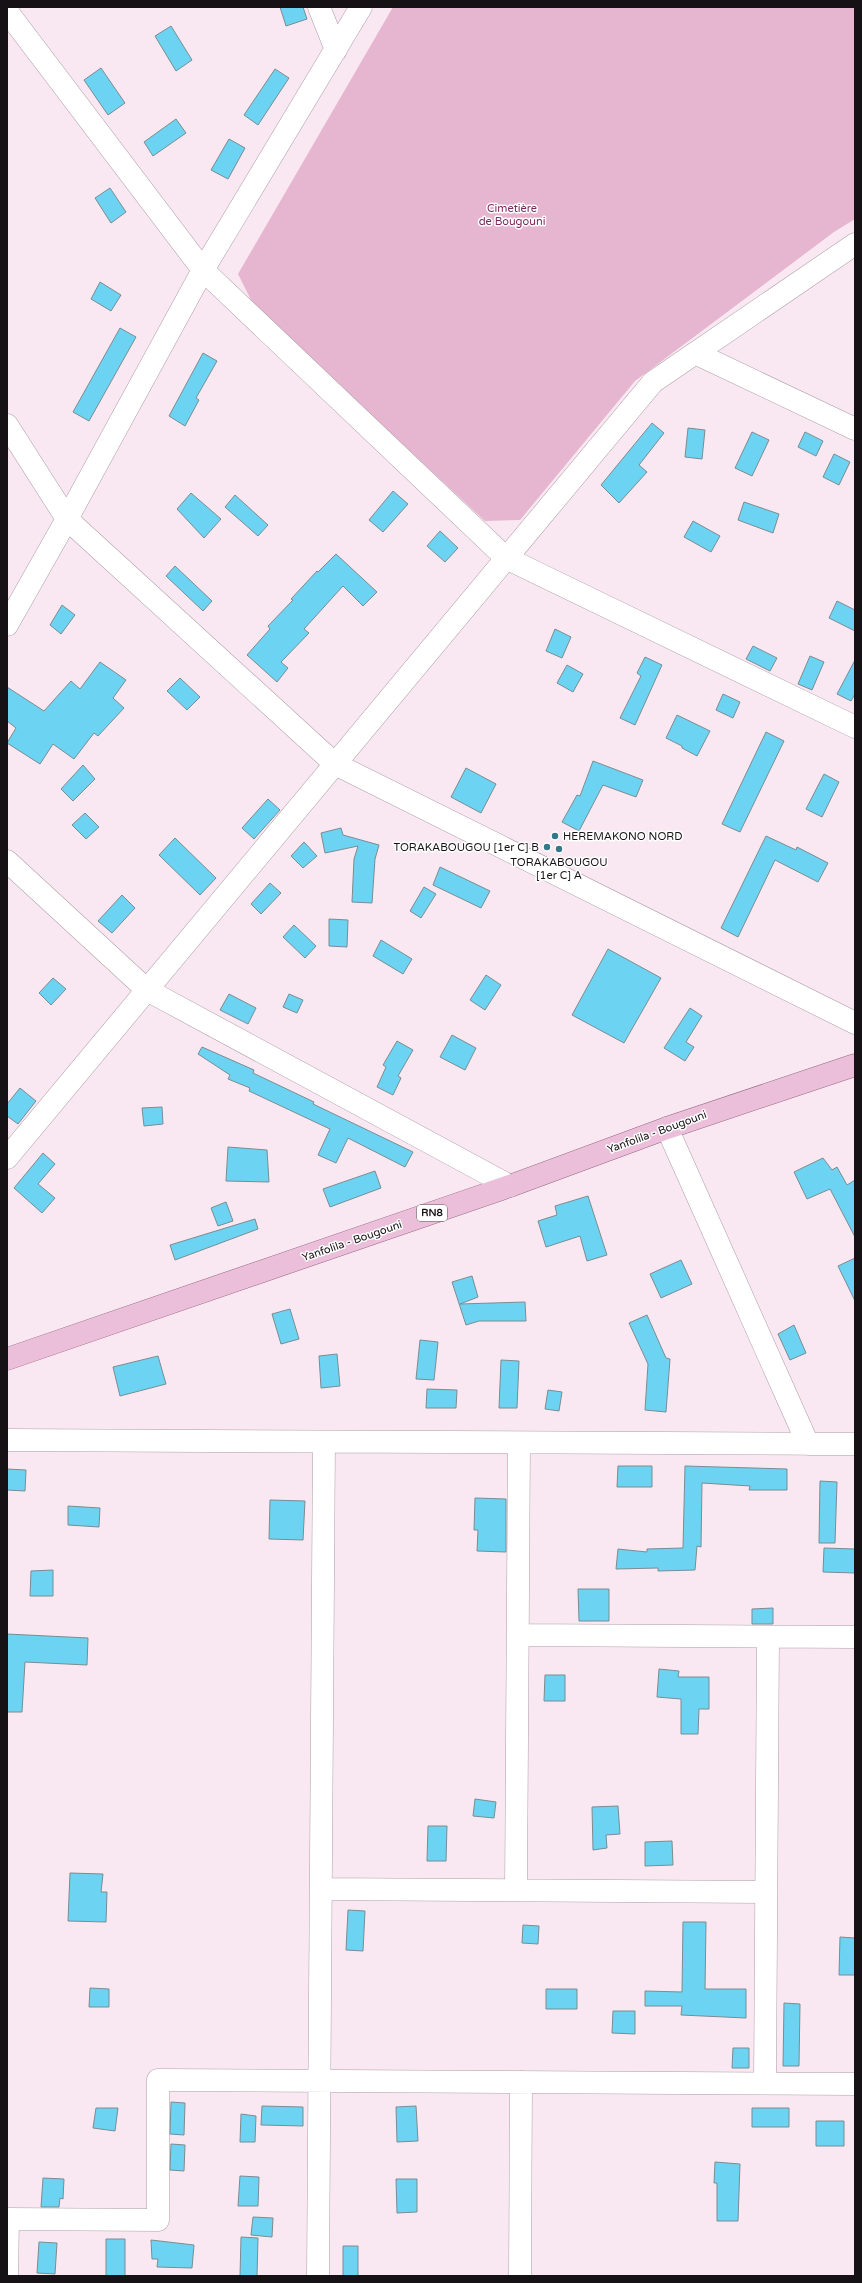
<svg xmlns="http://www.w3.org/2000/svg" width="862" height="2283" viewBox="0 0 862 2283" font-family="'Varela Round',sans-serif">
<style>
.green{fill:#e6b6d1}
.building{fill:#6cd4f2;stroke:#7b8c91}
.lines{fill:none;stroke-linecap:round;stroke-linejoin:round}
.minor-casing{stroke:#ad9ea6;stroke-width:23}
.major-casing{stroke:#976784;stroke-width:23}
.minor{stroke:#fff;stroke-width:22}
.major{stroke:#ebbfd9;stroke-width:22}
.poi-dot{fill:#36778a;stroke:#fff;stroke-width:1.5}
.labels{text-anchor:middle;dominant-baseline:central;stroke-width:3;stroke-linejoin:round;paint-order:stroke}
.shield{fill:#fff;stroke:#5c585a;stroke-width:1}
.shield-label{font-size:10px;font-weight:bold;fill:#161114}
.park-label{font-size:11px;fill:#7c2760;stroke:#fff}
.poi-label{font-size:11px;fill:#161114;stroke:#fff;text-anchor:start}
.street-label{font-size:11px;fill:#161114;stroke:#fff}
</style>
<rect width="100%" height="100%" fill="#f9e8f1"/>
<path class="green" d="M393,7h462v212l-21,13 -199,149 -115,139 -35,1 -231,-215 -16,-32z"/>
<path class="building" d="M280,7h23l4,12 -21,7z
M171,26l21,34 -16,11 -21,-35z
M101,68l24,35 -17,12 -24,-35z
M275,69l14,9 -31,47 -14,-10z
M176,119l10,14 -33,23 -9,-14z
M229,139l16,9 -17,31 -17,-9z
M110,188l16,24 -15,11 -16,-25z
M100,282l21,13 -10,16 -20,-12z
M120,328l16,9 -47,84 -16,-9z
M203,353l14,8 -21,37 3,2 -14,26 -16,-10z
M652,423l12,10 -25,32 8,7 -28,31 -18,-18z
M688,428l17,2 -3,29 -17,-2z
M752,432l17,8 -17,36 -17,-8z
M805,432l18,9 -7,15 -18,-9z
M834,454l16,8 -11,23 -16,-8z
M393,491l15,13 -25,28 -14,-12z
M191,493l30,26 -17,19 -27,-29z
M235,495l33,30 -10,11 -33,-29z
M744,502l35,12 -6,19 -35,-13z
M693,521l27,15 -9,16 -27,-15z
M440,531l18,17 -13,14 -18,-16z
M336,554l41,38 -14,14 -20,-20 -39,43 5,4 -28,29 7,6 -11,14 -30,-27 23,-26 -2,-3 25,-26 -2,-1 26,-28 1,1z
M175,566l37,35 -9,10 -37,-35z
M837,601l18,9v21l-26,-13z
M62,605l13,10 -14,19 -11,-9z
M555,629l16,8 -9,21 -16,-7z
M753,646l24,12 -7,13 -24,-12z
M810,656l14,6 -12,28 -14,-6z
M645,657l17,8 -27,60 -15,-7 21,-42 -4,-3z
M855,660v34l-4,7 -14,-7z
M100,662l26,18 -13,18 11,10 -26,28 -4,-3 -20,26 -21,-15 -13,20 -33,-21 9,-15 -9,-7v-34l37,24 27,-30 9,8z
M567,665l16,9 -10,18 -16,-9z
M180,678l20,19 -13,13 -20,-19z
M723,694l17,8 -7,16 -17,-8z
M677,715l33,16 -13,25 -15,-8v-2l-16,-8z
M766,732l18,9 -44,91 -18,-8z
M593,761l50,19 -7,17 -33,-12 -24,46 -17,-9 15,-27 3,1z
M83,765l12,14 -22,22 -12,-12z
M466,768l30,16 -15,29 -30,-16z
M824,774l15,8 -17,35 -16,-8z
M268,799l12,11 -26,29 -12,-11z
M85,813l14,14 -13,12 -14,-14z
M341,828l2,7 36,10 -4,14 -3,44 -20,-1 2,-43 4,-13 -33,7 -4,-20z
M766,836l30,14 1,-3 31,16 -10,19 -43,-22 -37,77 -17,-9z
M175,838l41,40 -16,17 -41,-40z
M304,842l13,14 -14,12 -12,-12z
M440,867l50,24 -9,17 -48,-23z
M270,883l11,10 -20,21 -10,-10z
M424,887l12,7 -15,24 -11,-7z
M122,895l13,13 -23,25 -14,-12z
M329,919l19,1 -1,27 -18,-1z
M294,925l22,21 -11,12 -22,-21z
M381,940l31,19 -9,15 -30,-18z
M608,949l53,29 -37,65 -52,-28z
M486,975l15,10 -16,25 -15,-10z
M53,978l13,11 -15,16 -12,-12z
M229,994l27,14 -8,16 -28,-14z
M289,994l14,6 -6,13 -14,-6z
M690,1008l12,8 -16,26 8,5 -9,14 -21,-13z
M452,1035l24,13 -11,22 -25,-13z
M397,1041l16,9 -15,26 3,2 -8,17 -16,-8 9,-20 -3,-2z
M202,1047l52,23 -1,3 61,29 -1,2 100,48 -8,15 -57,-29 -12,25 -18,-8 12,-26 -81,-38 1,-3 -22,-9 2,-4 -32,-21z
M20,1088l16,13 -18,23 -11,-8v-12z
M162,1107l1,17 -19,2 -2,-18z
M228,1147l39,3 2,32 -43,-1z
M43,1153l12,11 -17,20 17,14 -13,15 -28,-25z
M823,1158l9,12 5,-3 10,18 8,-5v57l-25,-48 -23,10 -13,-27z
M375,1171l6,17 -51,19 -7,-18z
M588,1196l19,59 -20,6 -7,-25 -34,11 -8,-26 19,-6 -2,-9z
M226,1202l7,19 -15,5 -7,-18z
M255,1219l3,10 -83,31 -5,-15z
M855,1258v43l-17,-35z
M681,1260l11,24 -31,14 -11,-24z
M472,1276l6,21 -18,7 65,-2 1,19h-47l-13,4 -14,-43z
M290,1309l9,30 -18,5 -9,-30z
M647,1315l19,43 4,1 -4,53 -21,-2 3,-46 -19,-41z
M794,1325l12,28 -16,7 -12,-26z
M420,1340l18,2 -4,38 -18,-1z
M337,1354l3,32 -19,2 -2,-32z
M158,1356l8,28 -46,12 -7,-29z
M501,1360l18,1 -2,47h-18z
M427,1389l30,1 -1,18h-30z
M548,1390l14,2 -3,19 -14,-2z
M618,1466h34v21h-35z
M685,1466l102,3v21h-38l1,-4 -48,-3 -1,64 -4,-1 -2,24 -37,1v-3l-42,1 2,-20 29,3v-3l36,-1z
M7,1469l19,1 -1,21 -18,-1z
M820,1481l17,1 -2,61h-16z
M475,1498l31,1v53l-29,-1 1,-21h-4z
M270,1500l35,1 -2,39 -34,-1z
M68,1506l32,2 -1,19 -31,-2z
M824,1548l31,1v24l-32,-1z
M53,1570v26h-23l1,-25z
M578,1589h31v32h-30z
M773,1608v16h-21v-15z
M7,1634l81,4 -1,27 -62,-3 -3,50h-15z
M659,1669l20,2 -1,6h31v32h-10l-1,25h-17v-35l-24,-2z
M545,1675h20v26h-21z
M475,1799l21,3 -2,16 -21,-2z
M618,1806l2,28 -14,1 1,13 -14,2 -1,-43z
M428,1826h19l-1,35h-19z
M672,1841l1,24 -28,1v-24z
M70,1873l33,1 -2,18h6l-1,30 -38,-1z
M348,1910l17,1 -2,40 -17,-1z
M683,1922h23l-1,67h41v29l-65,-3 1,-9h-37v-15l37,1z
M523,1925l16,1 -1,18 -16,-1z
M840,1937l15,1v37h-16z
M90,1988l19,1v18h-20z
M546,1989h31v20h-31z
M784,2003l16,1 -1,62h-16z
M613,2011h22v23l-23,-1z
M733,2048h16v20h-17z
M171,2102l14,1 -1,32 -14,-1z
M262,2106l41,1v19l-42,-1z
M416,2106l2,35 -21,1 -1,-35z
M96,2108h22l-3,23 -22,-3z
M752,2108h37v19h-37z
M241,2114l15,2 -1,26h-15z
M816,2121h28v25h-28z
M171,2144l14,1 -1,26 -14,-1z
M715,2162l25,2 -2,57h-21v-38h-3z
M240,2176l19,1 -1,29h-20z
M43,2178l21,1 -1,20 -3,-1 -1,9h-18z
M396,2179h21v33l-20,1z
M253,2217l20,1 -1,19 -21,-2z
M241,2237l17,1 -1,38h-17z
M106,2239h19v37h-19z
M151,2240l43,5 -2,23 -35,-1 1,-8h-6z
M39,2242l18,1 -2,31 -18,-1z
M343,2246h15v30h-15z"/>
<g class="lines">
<defs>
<path id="minor" d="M7,7l2,7 194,256 303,288 349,169
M319,7l17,43
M695,353l160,76
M7,425l60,94 268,245 520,259
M7,625l60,-106 136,-249 158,-263
M7,861l140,129 363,196
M667,1128l141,316
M7,1158l646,-776 202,-138
M7,1440l848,4
M518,1635l337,2
M321,1889l445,3
M516,1890l3,-447
M765,2083l3,-446
M7,2276l1,-57 150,1v-140l697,4
M318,2276l6,-834
M520,2276l1,-194"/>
<path id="major" d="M7,1359l503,-173 157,-58 188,-63"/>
</defs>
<use href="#minor" class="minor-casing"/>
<use href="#major" class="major-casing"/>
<use href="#minor" class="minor"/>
<use href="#major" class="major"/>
</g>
<g class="poi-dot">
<circle cx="555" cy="836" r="4"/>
<circle cx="547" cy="847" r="4"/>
<circle cx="559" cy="849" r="4"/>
</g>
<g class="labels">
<rect class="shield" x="417" y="1205" width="30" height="16" rx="3"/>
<g class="shield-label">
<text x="432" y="1213">RN8</text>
</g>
<g class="park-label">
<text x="512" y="208">Cimetière<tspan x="512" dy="13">de Bougouni</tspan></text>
</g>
<g class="poi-label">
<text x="563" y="836">HEREMAKONO NORD</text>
<text x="539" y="847" text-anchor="end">TORAKABOUGOU [1er C] B</text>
<text x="559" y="862" text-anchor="middle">TORAKABOUGOU<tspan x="559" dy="13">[1er C] A</tspan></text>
</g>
<g class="street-label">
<text transform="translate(657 1132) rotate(-20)">Yanfolila - Bougouni</text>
<text transform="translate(352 1241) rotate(-19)">Yanfolila - Bougouni</text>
</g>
</g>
<rect width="862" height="2283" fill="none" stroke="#161114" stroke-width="16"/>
</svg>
